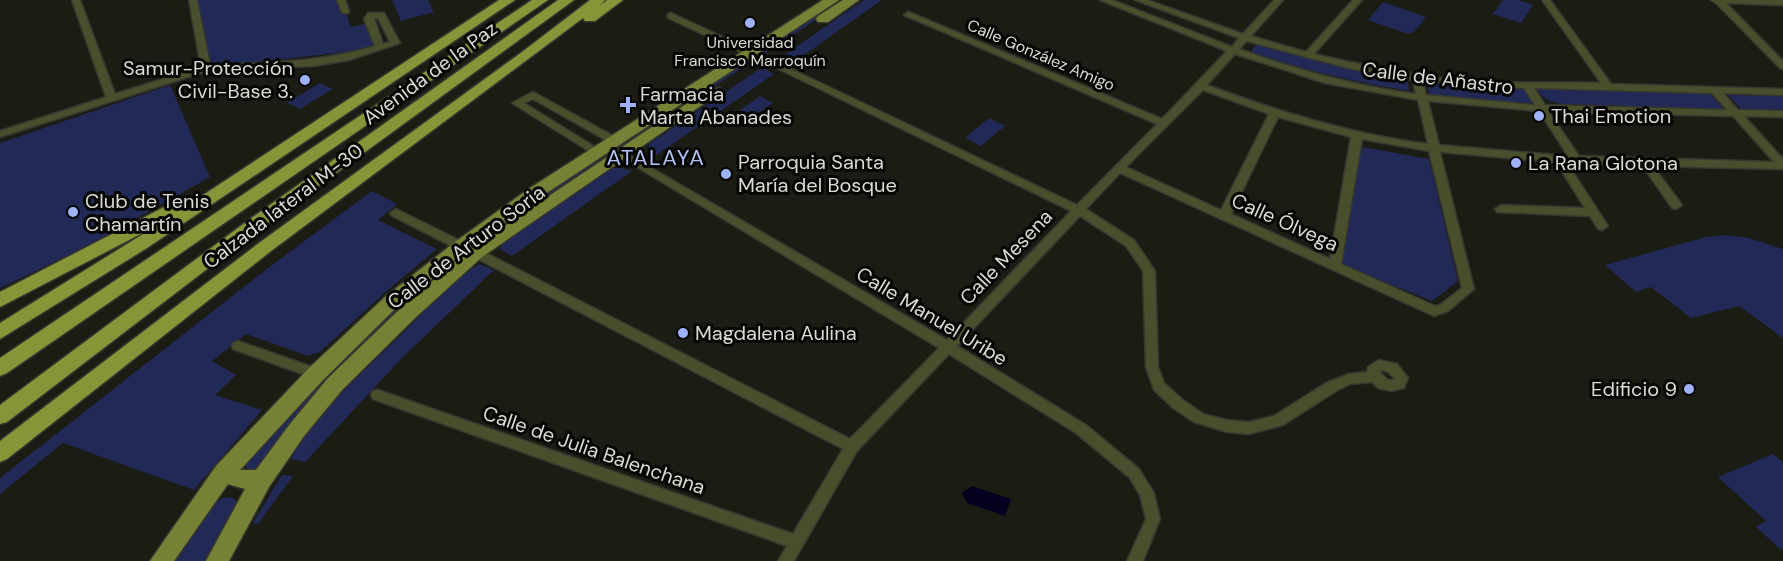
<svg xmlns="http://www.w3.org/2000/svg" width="1783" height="561" viewBox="0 0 1783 561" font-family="'DM Sans',sans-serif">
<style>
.green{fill:#212a57}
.water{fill:#02001e}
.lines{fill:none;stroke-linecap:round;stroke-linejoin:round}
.street-casing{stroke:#36372f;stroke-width:3}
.primary-casing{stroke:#36372f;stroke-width:3}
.highway-casing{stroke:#36372f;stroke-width:3}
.street{fill:#494e2c;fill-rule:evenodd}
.primary{fill:#768135;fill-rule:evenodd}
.highway{fill:#889438;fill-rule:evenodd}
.poi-dot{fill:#9fb3fd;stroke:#060704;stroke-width:2}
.labels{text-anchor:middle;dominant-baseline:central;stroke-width:6;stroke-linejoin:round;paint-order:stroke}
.far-poi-label{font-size:16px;fill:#dadbd5;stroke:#060704}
.far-street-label{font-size:16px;fill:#dadbd5;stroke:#060704}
.poi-label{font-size:20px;fill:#dadbd5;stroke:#060704;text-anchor:start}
.street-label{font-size:20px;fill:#dadbd5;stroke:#060704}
.quarter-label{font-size:22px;letter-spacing:1.5px;fill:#b2c2f9;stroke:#060704}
</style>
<rect width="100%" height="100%" fill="#1b1c14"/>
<path class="green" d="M193,0h148l10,27 20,-4 9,25 -174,20z
M392,0h36l6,12 -33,9z
M838,0h8l-207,136 -5,-3z
M864,0h18l-91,64 -11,-6z
M1503,0h15l15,5 -12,18 -28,-9z
M1383,2l43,15 -12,15 -6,2 -40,-14z
M1257,43l49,15 102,21 1,12c-55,-9 -106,-21 -158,-39z
M765,69l9,5 -116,80 -5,2 -5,-4 1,-8 109,-74z
M1427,82l97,7 9,14 -67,-3 -37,-5z
M320,83l13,6 -33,20 -13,-6z
M170,85l40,92 -126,71 -84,40v-145z
M1536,88l173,5 15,16 -160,-5c-13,-2 -21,-4 -28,-16z
M1728,95l55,1v15l-41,-1z
M760,96l13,7 -29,21 -13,-7z
M989,118l16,8 -24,20 -16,-8z
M1362,147l67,12 29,122 -26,20 -92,-37z
M596,158l5,3 -76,50 -61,46 -209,215 -8,-1v-9c56,-62 113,-124 176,-178 55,-46 114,-86 173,-126z
M613,168h10l9,3 -120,85 -12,-7 2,-5z
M372,191l25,13 -19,16 59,29 -48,40 -69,63 -12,4 -62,-22 -34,27 24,14 -21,20 47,15 -68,80 -131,-47 -63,51v-16l263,-206z
M1726,235l23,3 34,11v89l-44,-32 -48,12 -40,-31 -15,5 -31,-27 101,-28z
M479,264l15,6 -91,87 -98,105 -14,-3c27,-49 73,-88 113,-127 23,-23 47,-51 75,-68z
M1773,454l10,9v86h-3l-24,-22 10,-6 -48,-44z
M282,475l11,1 -35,48 -5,-1z
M232,497l5,5 -1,5 -28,54h-36l43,-58 8,-5z"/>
<path class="water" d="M972,486l39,13 -6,17 -38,-13 -5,-10z"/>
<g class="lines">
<defs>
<path id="street" d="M72,0h8l35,94 86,-27 -12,-67h8l13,65c57,-3 110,-2 165,-19l-11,-27 4,-6h16l16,30 -51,17 -35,6 -107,5 -207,66v-6l106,-34zM374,18h4l12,24 -7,2z
M337,0h8l4,11 -1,2h-6z
M1100,0h12l120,47 7,-9 -104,-38h12l96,34 31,-34h9l-32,36 55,16 47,-52h9l-48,54c36,9 72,15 108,21 56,11 122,6 179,8l-59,-83h8l61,84 172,5v6l-60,-2 15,17 45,1v6l-39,-1 39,43v10l-130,-3 29,39 -6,4 -4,-1 -30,-43 -75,-2 41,63 -6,4 -4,-1 -8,-13 -93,-4 -2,-3 6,-4 84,3 -29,-46 -116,-10 34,137 -26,22 -14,5 -314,-143 -34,36 48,31 19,28 2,3 3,96 6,16 19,17 20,14 24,6 22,2 25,-6 52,-33 23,-9 18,-2 1,-5 11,-7 18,4 11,14 -4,10 -13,3 -13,-3 -6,-6 -22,2 -14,7 -53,34 -34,9 -22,-2 -33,-10 -21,-14 -19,-18 -8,-23 -3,-96 -17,-25 -46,-30 -123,130 129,79 53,44 15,24 6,26 -17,42h-16l19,-42 -6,-24 -11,-18 -53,-44 -127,-79 -92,97 -63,110h-16l9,-15 -414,-147 -2,-4 2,-4 5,-1 415,144 50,-85 -371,-193 -2,-3 6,-4 4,1 370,189 89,-91 -324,-194 1,-2h8l323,188 124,-129 -313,-152 5,-3 3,1 311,148 80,-81 -253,-109 4,-3 3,1 251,106 65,-68zM1247,41l101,27 65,12 3,14c-61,-8 -119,-24 -177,-45zM1235,54l90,29 93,17 10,44c-77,-10 -149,-32 -221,-59zM1423,81l101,7 11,17 -109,-10zM1534,88l178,5 15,17 -182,-5zM1203,90l66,24 -48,96 -95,-43zM1428,101l111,10 29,45 -129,-11zM1549,112l184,4 41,46 -195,-6zM1278,117l73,20 -21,122 -99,-45zM1362,139l67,12 33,137 -22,17 -5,1 -94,-42zM1382,370l6,2 6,6v2h-6l-8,-8z
M1711,0h72v5l-57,-2 57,58v8l-3,-1 -64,-65z
M671,13l82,38 2,2 -2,2h-6l-79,-37v-4z
M533,92l86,47 1,2 -5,3 -4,-1 -78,-44 -9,4 79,49 -5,3 -4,-1 -82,-51z
M396,209l69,34 2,3 -6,4 -4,-1 -65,-33 -2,-3z
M238,341l83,29 2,4 -2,4 -5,1 -83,-30 -1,-3 1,-3z"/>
<path id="primary" d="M823,0h16l-300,198 -72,52 -70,57 -74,73 -83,90h16l34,-46 38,-46 73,-70 69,-59 240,-161h10l2,3 -240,166 -67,61 -73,72 -38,46 -35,51 -40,74h-23l39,-72 -17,-5 -54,77h-24l66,-95 93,-98 76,-71 70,-55 72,-52z
M843,0h16l-31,22h-10l-2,-3 2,-3z"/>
<path id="highway" d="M499,0h16l-368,248 -147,91v-16l156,-97 -156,81v-15l168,-87h12l2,4z
M532,0h16l-541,373 -7,3v-18z
M558,0h16l-312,227 -255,195 -7,2v-19l250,-186z
M590,0h15l-6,6 8,-6h16l-28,21h-10l-2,-3 -312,233 -264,208 -7,3v-21l259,-198 263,-191z"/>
</defs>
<use href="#street" class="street-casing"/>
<use href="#primary" class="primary-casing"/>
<use href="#highway" class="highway-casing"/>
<use href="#street" class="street"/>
<use href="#primary" class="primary"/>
<use href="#highway" class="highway"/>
</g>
<g class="poi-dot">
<circle cx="750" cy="23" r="6"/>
<circle cx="305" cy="80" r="6"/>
<path d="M625 96h6v6h6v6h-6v6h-6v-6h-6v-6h6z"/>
<circle cx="1539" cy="116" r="6"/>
<circle cx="1516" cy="163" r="6"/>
<circle cx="726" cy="174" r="6"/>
<circle cx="73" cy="212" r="6"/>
<circle cx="683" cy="333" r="6"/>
<circle cx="1689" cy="389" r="6"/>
</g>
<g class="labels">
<g class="far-poi-label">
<text x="750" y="42">Universidad<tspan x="750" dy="18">Francisco Marroquín</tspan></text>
</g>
<g class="far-street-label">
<text transform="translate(1041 55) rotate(23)">Calle González Amigo</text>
</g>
<g class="poi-label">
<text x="293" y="68" text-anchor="end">Samur-Protección<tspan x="293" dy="23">Civil-Base 3.</tspan></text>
<text x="640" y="94">Farmacia<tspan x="640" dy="23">Marta Abanades</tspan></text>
<text x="1551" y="116">Thai Emotion</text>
<text x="738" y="162">Parroquia Santa<tspan x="738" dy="23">María del Bosque</tspan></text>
<text x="1528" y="163">La Rana Glotona</text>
<text x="85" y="201">Club de Tenis<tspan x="85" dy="23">Chamartín</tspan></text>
<text x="695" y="333">Magdalena Aulina</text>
<text x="1677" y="389" text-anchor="end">Edificio 9</text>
</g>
<g class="street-label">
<text transform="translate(430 73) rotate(-36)">Avenida de la Paz</text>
<text transform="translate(1438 78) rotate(7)">Calle de Añastro</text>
<text transform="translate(283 206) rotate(-37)">Calzada lateral M-30</text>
<text transform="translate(1285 222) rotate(24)">Calle Ólvega</text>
<text transform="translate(466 247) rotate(-37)">Calle de Arturo Soria</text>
<text transform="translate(1006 257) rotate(-46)">Calle Mesena</text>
<text transform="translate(932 316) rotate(31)">Calle Manuel Uribe</text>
<text transform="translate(594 450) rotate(19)">Calle de Julia Balenchana</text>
</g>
<g class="quarter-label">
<text x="656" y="157">ATALAYA</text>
</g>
</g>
</svg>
